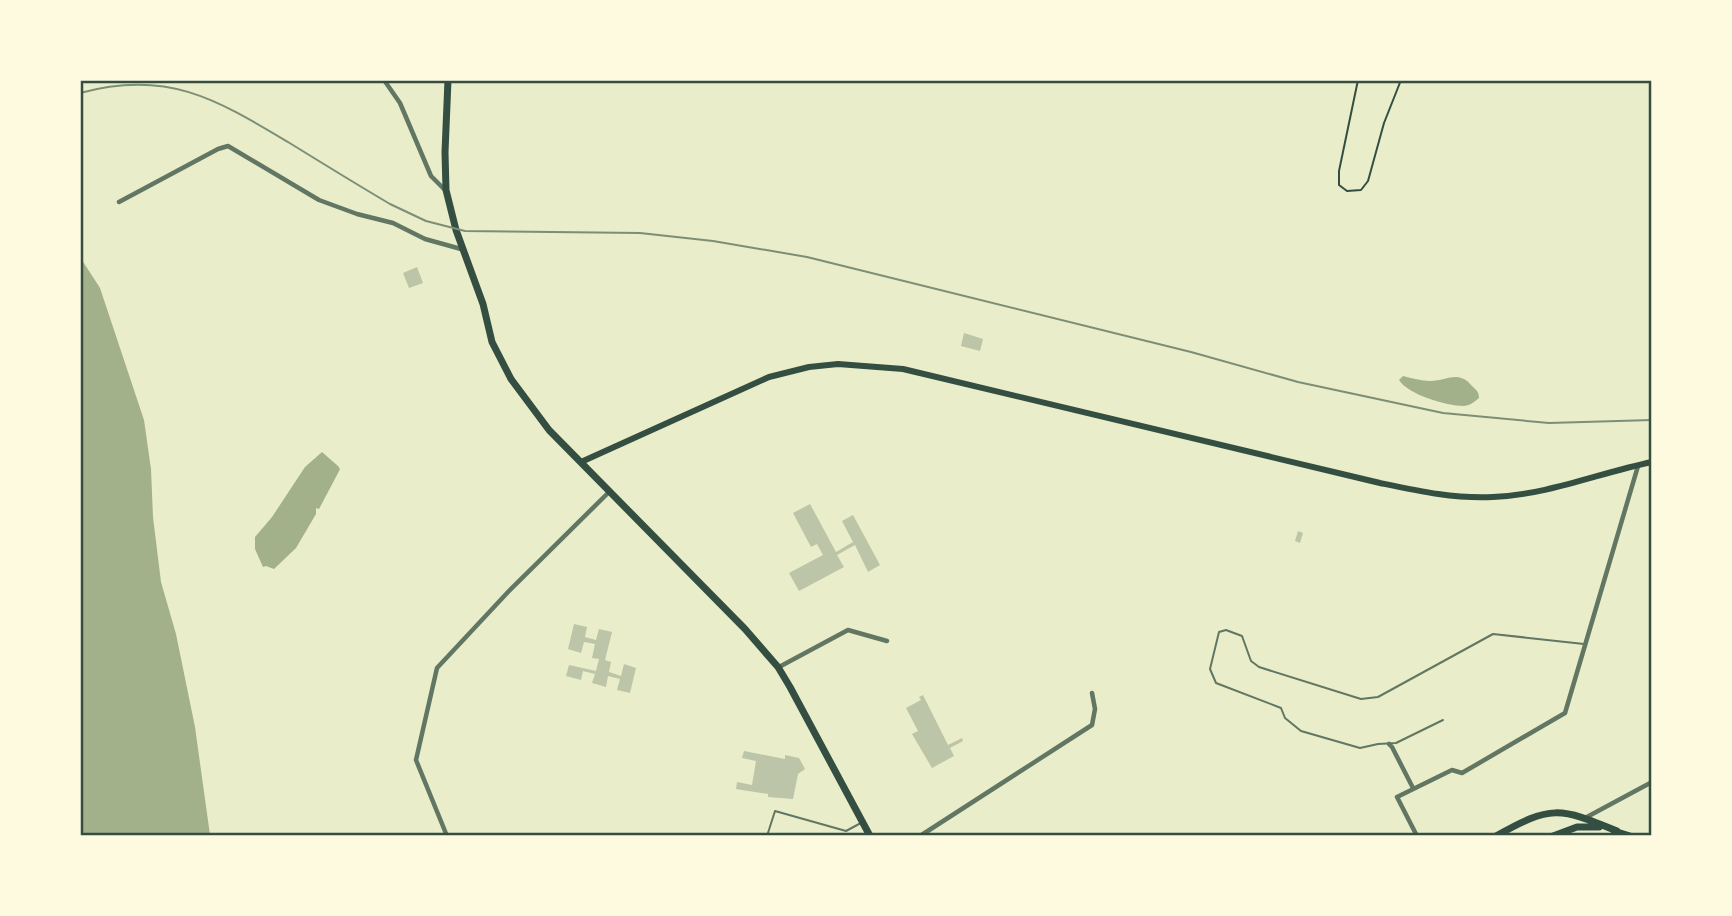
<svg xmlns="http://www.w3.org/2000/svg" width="1732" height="916" viewBox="0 0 1732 916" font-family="Manrope,sans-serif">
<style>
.water{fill:#a3b18a}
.building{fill:#bcc5a7}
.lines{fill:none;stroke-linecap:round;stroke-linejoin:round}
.path{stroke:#344e41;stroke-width:2}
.service{stroke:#617663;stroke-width:2}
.minor{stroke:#617663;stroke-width:4.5}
.secondary{stroke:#344e41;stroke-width:6}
.primary{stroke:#344e41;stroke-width:7}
.rail{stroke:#7c8e77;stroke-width:2}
.neatline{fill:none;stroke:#344e41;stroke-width:2.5}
</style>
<rect width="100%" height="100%" fill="#e9edc9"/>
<path class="water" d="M80,257l20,31 44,132 7,49 2,48 8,65 15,52 19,93 15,108h-129z
M1403,376c9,2 18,5 27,5 17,0 28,-11 41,4 5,5 8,6 8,13 -5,4 -9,8 -16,8 -16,0 -56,-12 -64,-26z
M322,452l16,14 2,3 -2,4 -19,36 -3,-1v6l-20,34 -22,21 -8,-3 -3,1 -8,-18v-12l17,-20 33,-50z"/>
<path class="building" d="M417,267l6,16 -14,5 -6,-15z
M964,333l19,6 -3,12 -19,-5z
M810,504l26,48 17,-10 -11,-21 11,-6 27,50 -12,7 -13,-27 -18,10 7,12 -45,24 -10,-18 34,-18 -6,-11 -6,3 -18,-34z
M1298,531l5,2 -3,10 -5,-2z
M574,624l13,3 -2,10 11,3 3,-11 13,3 -7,28 6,2 -2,10 12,4 3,-12 12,4 -6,25 -13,-3 3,-11 -12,-3 -2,11 -14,-4 3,-9 -12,-3 -2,9 -15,-4 3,-11 27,6 3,-12 -7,-1 3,-14 -11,-2 -3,11 -13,-4z
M923,695l25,50 14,-7 1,3 -13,7 4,8 -22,12 -20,-34 6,-3 -12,-23 15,-8 -2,-3z
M744,751l41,8v-4l14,3 6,11 -7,5 -5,25 -25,-2v-3l-32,-5 1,-7 15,3 4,-24 -14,-3z"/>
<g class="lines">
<path class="path" d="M1358,80l-19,91v14l8,6 14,-1 7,-9 16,-58 17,-43"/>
<path class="service" d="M1443,720l-47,23 -18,1 -18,4 -59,-17 -16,-13 -4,-10 -65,-25 -6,-14 9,-37 7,-2 16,6 9,25 8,6 102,32 17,-2 115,-63 91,10
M767,836l8,-25 71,20 13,-7"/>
<path class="minor" d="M384,80l16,23 31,73 14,14
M119,202l99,-53 10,-3 91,54 38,14 36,9 32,16 36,10
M779,667l69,-37 39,11
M1389,744l3,3 21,41
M1585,818l67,-36
M447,836l-31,-76 21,-92 71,-76 101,-100
M920,836l172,-111 3,-16 -3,-16
M1417,836l-20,-39 55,-27 10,3 103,-60 73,-247"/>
<path class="secondary" d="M581,462l188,-85 40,-10 29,-3 65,5 477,114c38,8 74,16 113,14 54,-2 106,-24 159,-35"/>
<path class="primary" d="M448,80l-3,72 1,38 10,40 27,74 9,38 19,37 38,51 196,199 33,38 12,20 80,149
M1614,831l16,5
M1496,836c55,-31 63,-29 121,-5
M1553,836l24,-9h22"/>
<path class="rail" d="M80,93c87,-24 136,6 208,49 34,21 68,42 102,62l36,17 39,10 175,2 73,8 94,16 384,95 107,30 145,31 106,10 103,-3"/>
</g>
<rect width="1732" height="916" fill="none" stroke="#fefae0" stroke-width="164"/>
<rect x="82" y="82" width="1568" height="752" class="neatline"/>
</svg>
